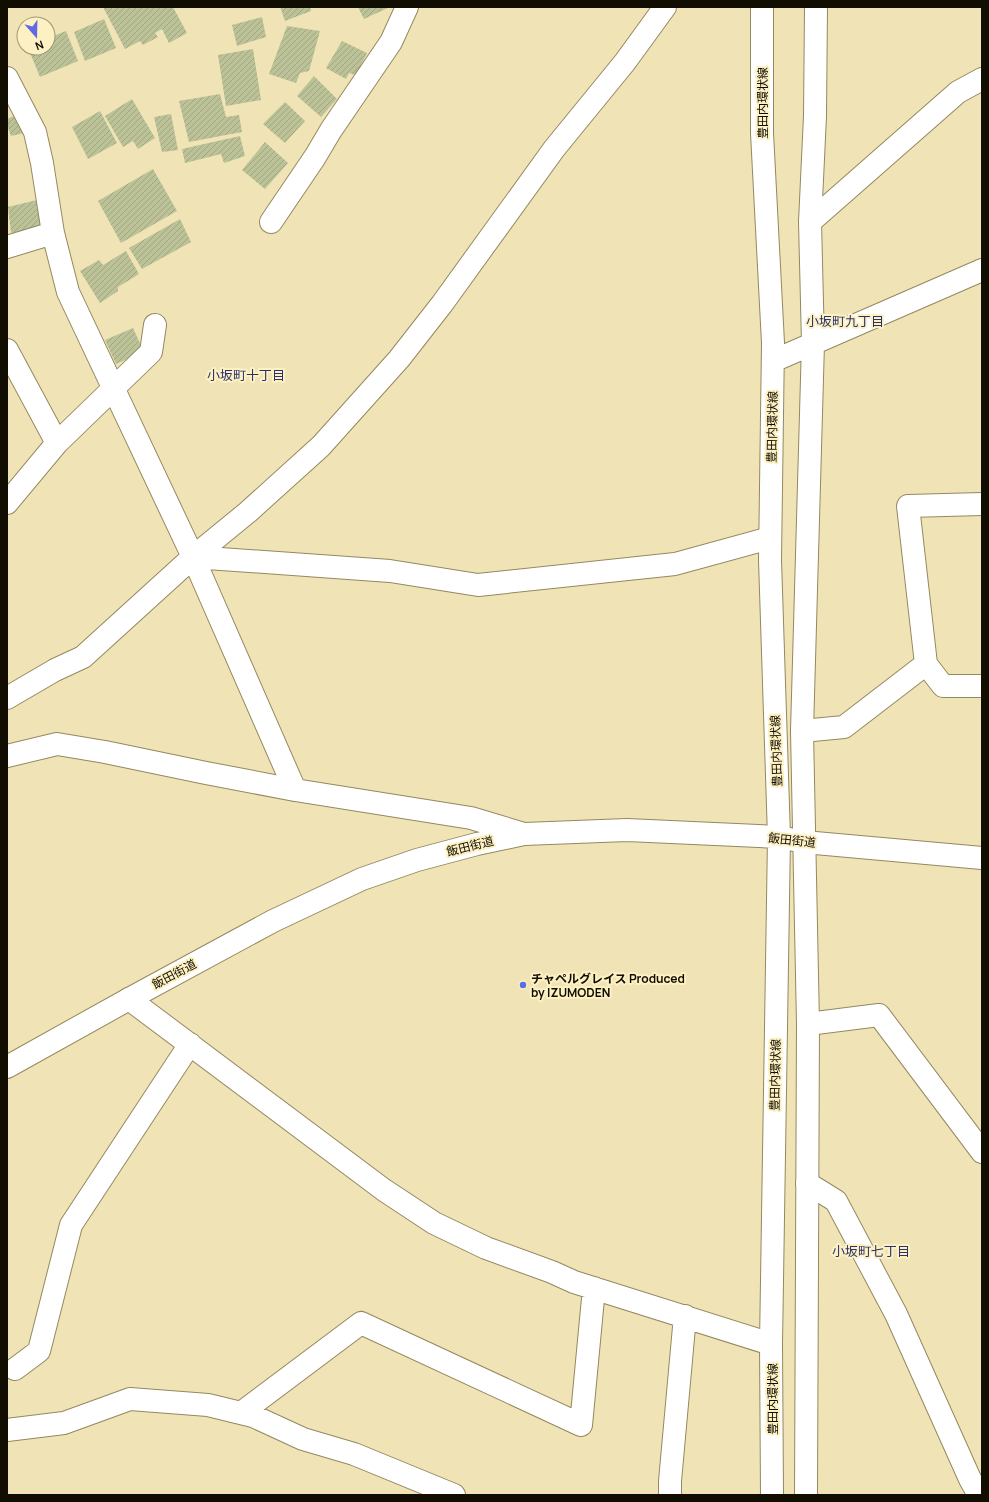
<svg xmlns="http://www.w3.org/2000/svg" width="989" height="1502" viewBox="0 0 989 1502" font-family="Manrope,'Noto Sans JP',sans-serif">
<style>
.building{fill:url(#building-hatch)}
.lines{fill:none;stroke-linecap:round;stroke-linejoin:round}
.street-casing{stroke:#94885f;stroke-width:24}
.secondary-casing{stroke:#94885f;stroke-width:24}
.street{stroke:#fff;stroke-width:22}
.secondary{stroke:#fff;stroke-width:22}
.poi-dot{fill:#5e6ce4;stroke:#fdf1c4;stroke-width:1.5}
.labels{text-anchor:middle;dominant-baseline:central;stroke-width:4;stroke-linejoin:round;paint-order:stroke}
.street-label{font-size:12px;fill:#110d01;stroke:#fdf1c4}
.poi-label{font-size:12px;font-weight:bold;fill:#110d01;stroke:#fdf1c4;text-anchor:start}
.neighbourhood-label{font-size:13px;fill:#2a326c;stroke:#fdf1c4}
</style>
<defs>
<pattern id="building-hatch" width="6" height="6" patternUnits="userSpaceOnUse"><rect width="6" height="6" fill="#bcc297"/><path d="M-1 1l2-2M0 6l6-6M5 7l2-2" fill="none" stroke="#a1a680"/></pattern>
</defs>
<rect width="100%" height="100%" fill="#f0e4b7"/>
<path class="building" d="M103,7h70l14,26 -18,10 -7,-14 -7,4 3,4 -15,8 -3,-4 -15,8z
M280,7h30l1,4 -26,10z
M358,7h32l-26,12z
M262,17l4,20 -29,9 -5,-21z
M104,19l12,29 -31,13 -11,-29z
M287,26l33,5 -11,40 -9,2 -4,10 -27,-9z
M66,31l12,30 -38,16 -12,-29h20v-10z
M342,41l25,12 -11,22 -7,-2 -3,6 -20,-11z
M253,49l8,51 -35,6 -8,-51z
M314,76l23,23 -16,18 -24,-21z
M220,94l6,23 13,-2 3,17 -53,10 -10,-41z
M132,99l23,39 -17,11 -5,-8 -10,6 -18,-31z
M285,102l20,19 -20,22 -22,-19z
M100,111l17,32 -29,16 -16,-32z
M18,114l6,19 -13,3 -4,-11v-6z
M171,114l7,36 -16,2 -8,-35z
M240,136l5,20 -21,7 -3,-9 -36,9 -3,-14z
M265,142l23,21 -23,26 -23,-19z
M153,169l24,42 -56,32 -23,-42z
M41,199l5,27 -35,7 -3,-26z
M180,219l11,23 -49,27 -13,-21z
M126,251l13,23 -21,13v4l-18,12 -20,-32 19,-11 4,5z
M133,328l11,24 -28,12 -11,-24z"/>
<g class="lines">
<defs>
<path id="street" d="M7,78l28,54 7,31 11,70 15,59 125,265 102,233
M271,222l44,-65 16,-27 60,-88 16,-35
M810,222l148,-130 24,-13
M7,247l46,-14
M7,350l50,93
M7,503l50,-60 94,-91 4,-27
M193,557l197,14 88,14 197,-21 95,-26
M926,664l17,22h39
M7,698l48,-28 28,-13 110,-100 55,-45 73,-66 78,-87 43,-55 112,-155 71,-87 40,-55
M802,731l42,-4 82,-63 -18,-158 74,-2
M7,756l50,-12 48,8 101,21 89,17 176,28 53,16
M129,999l255,191 50,33 52,25 66,24 22,10 197,62
M808,1024l71,-9 103,137
M807,1183l29,18 60,113 74,165 9,16
M15,1369l24,-18 32,-126 119,-181
M241,1413l120,-90 220,102 13,-137
M7,1430l57,-7 66,-24 78,6 45,11 50,23 51,15 100,41
M670,1495v-14l15,-165"/>
<path id="secondary" d="M762,7v126l11,210 -3,217 9,277 -8,507 1,151
M773,361l209,-91
M7,1067l122,-68 144,-78 89,-42 55,-19 60,-16 47,-10 103,-4 152,7 25,5 178,16
M806,1495l2,-471 -6,-293 11,-388 -3,-121 5,-106 1,-109"/>
</defs>
<use href="#street" class="street-casing"/>
<use href="#secondary" class="secondary-casing"/>
<use href="#street" class="street"/>
<use href="#secondary" class="secondary"/>
</g>
<circle class="poi-dot" cx="523" cy="985" r="4"/>
<g class="labels">
<g class="street-label">
<text transform="translate(762 103) rotate(-90)">豊田内環状線</text>
<text transform="translate(772 427) rotate(-89)">豊田内環状線</text>
<text transform="translate(776 751) rotate(-92)">豊田内環状線</text>
<text transform="translate(792 840) rotate(6)">飯田街道</text>
<text transform="translate(470 846) rotate(-14)">飯田街道</text>
<text transform="translate(174 974) rotate(-28)">飯田街道</text>
<text transform="translate(775 1075) rotate(-89)">豊田内環状線</text>
<text transform="translate(772 1399) rotate(-90)">豊田内環状線</text>
</g>
<g class="poi-label">
<text x="531" y="978">チャペルグレイス Produced<tspan x="531" dy="14">by IZUMODEN</tspan></text>
</g>
<g class="neighbourhood-label">
<text x="845" y="321">小坂町九丁目</text>
<text x="246" y="375">小坂町十丁目</text>
<text x="871" y="1251">小坂町七丁目</text>
</g>
</g>
<rect width="989" height="1502" fill="none" stroke="#110d01" stroke-width="16"/>
<g transform="translate(36 36) rotate(160)"><circle r="19" fill="#fdf1c4" stroke="#9f9676"/>
<path d="M0-3L7 15L0 10L-7 15Z" fill="#5e6ce4"/>
<text y="-6" font-size="11" font-weight="bold" text-anchor="middle" fill="#110d01">N</text>
</g>
</svg>
